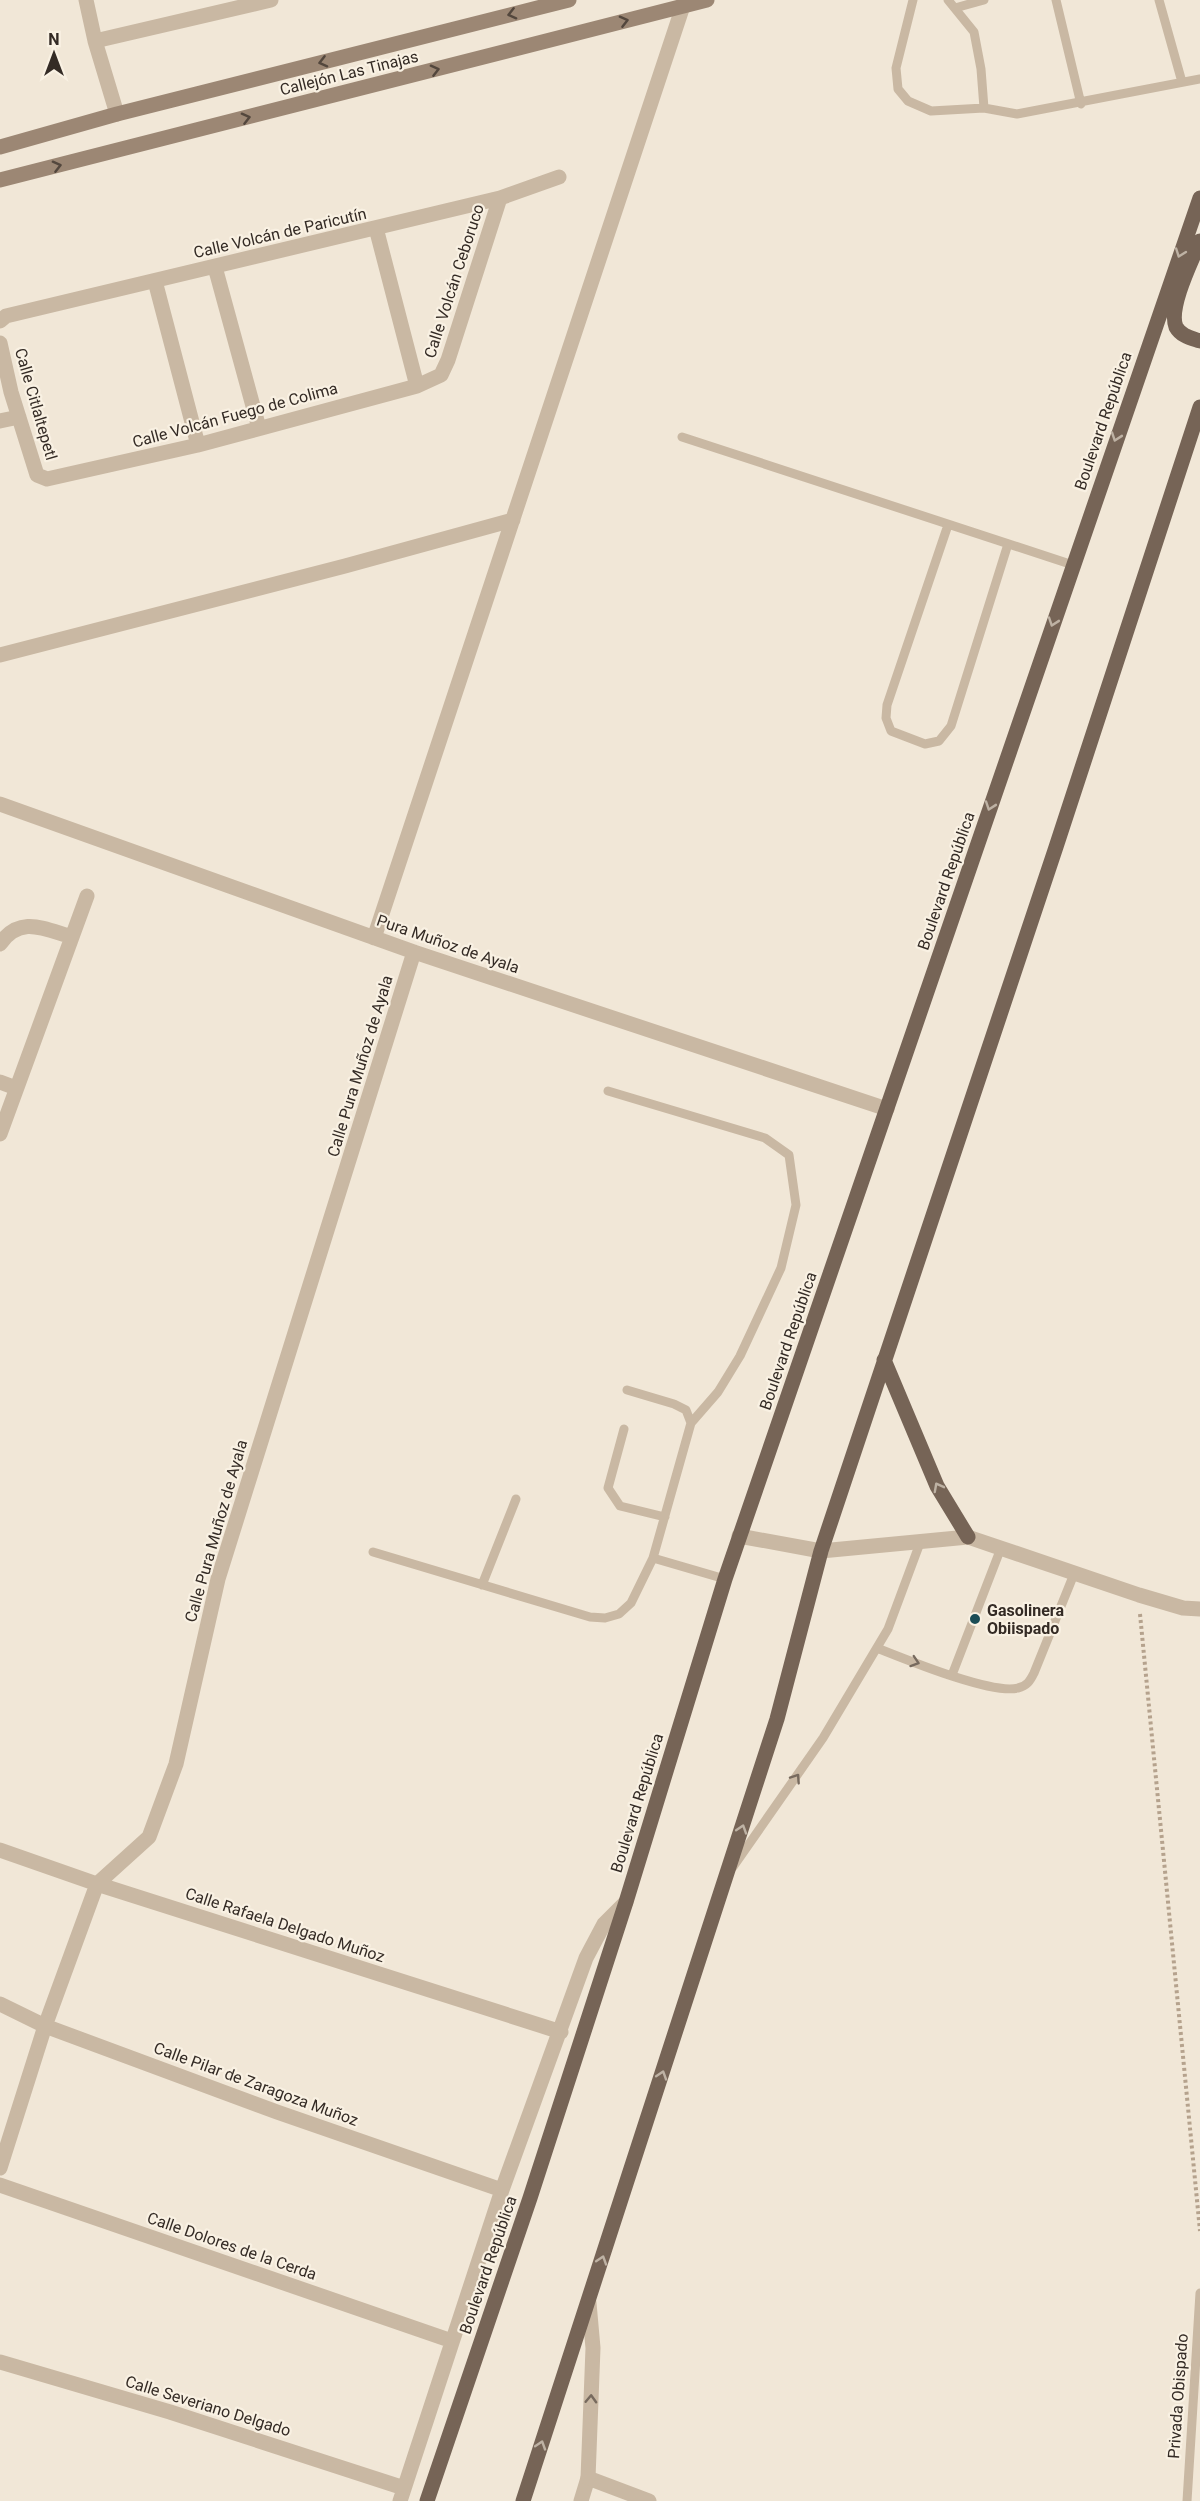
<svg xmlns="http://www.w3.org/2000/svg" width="1200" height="2501" viewBox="0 0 1200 2501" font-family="Roboto,sans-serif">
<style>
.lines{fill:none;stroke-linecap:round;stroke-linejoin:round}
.path{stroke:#b5a28d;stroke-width:4;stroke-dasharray:3 3;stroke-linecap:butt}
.service{stroke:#c9b8a3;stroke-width:9}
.minor{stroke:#c9b8a3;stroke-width:15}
.tertiary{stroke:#c9b8a3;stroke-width:15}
.secondary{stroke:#9c8774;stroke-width:15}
.primary{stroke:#766456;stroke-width:15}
.oneway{stroke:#53473d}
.oneway2{stroke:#beb2a4}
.oneway3{stroke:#776a5e}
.poi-dot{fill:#1a4c55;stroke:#f9f1e3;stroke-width:2}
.labels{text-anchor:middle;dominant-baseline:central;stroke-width:4.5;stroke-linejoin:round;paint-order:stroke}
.street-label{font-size:16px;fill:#342b25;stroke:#f9f1e3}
.poi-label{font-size:16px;font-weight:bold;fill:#342b25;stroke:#f9f1e3;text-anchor:start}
</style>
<rect width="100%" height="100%" fill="#f1e7d7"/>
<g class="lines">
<path class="path" d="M1140,1614l60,617"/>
<path class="service" d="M913,0l-17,68 2,21 10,12 23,10 53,-3 33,6 183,-35
M948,0l26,32 7,37 3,39
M1056,0l25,104
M1159,0l23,82
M955,8l29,-8
M682,437l391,128
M948,525l-61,180 -1,13 5,13 34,13 14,-3 12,-15 57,-182
M627,1390l47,14 12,6 5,13
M624,1429l-16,59 12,18 45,11
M373,1552l217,65 15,1 14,-4 12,-11 22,-45 38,-135 27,-31 22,-36 41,-88 15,-63 -7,-50 -24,-17 -157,-47
M653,1558l72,21
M482,1585l34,-86
M877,1648c28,11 115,47 141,40 9,-2 12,-7 16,-15l40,-99
M952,1675l49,-127
M733,1867l90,-129 65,-109 32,-86
M1187,2501l13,-208"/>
<path class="minor" d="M86,0l9,41 22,73
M95,41l176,-41
M376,228l41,158
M215,267l44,161
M155,281l43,164
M0,321l6,-5 494,-118 59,-21
M0,343l11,49 26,83 10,4 151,-34 219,-59 24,-11 7,-15 52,-162
M0,421l19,-4
M0,655l345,-89 168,-46
M0,804l414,148 473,157
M374,938l309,-932
M0,944c20,-29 44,-15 72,-7
M0,1082l16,6
M0,1134l87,-238
M739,1536l82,15 147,-14 171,58 44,13 17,1
M0,1850l97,34 464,148
M0,2004l45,22 232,86 225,78
M0,2168l45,-142 52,-142 52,-47 27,-73 42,-185 196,-627
M0,2185l452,156
M0,2362l170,50 234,76
M400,2501l102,-311 84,-232 18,-34 22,-22
M581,2501l7,-23 61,23"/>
<path class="tertiary" d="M588,2478l5,-130 -4,-45"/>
<path class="secondary" d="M0,147l117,-33 452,-114
M0,180l707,-180"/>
<path class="primary" d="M1200,241c-8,19 -32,67 -24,86 5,9 15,11 24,14
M884,1360l53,126 31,51
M427,2501l103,-303 96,-296 99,-323 475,-1381
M523,2501l254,-782 44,-168 235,-704 144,-440"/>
</g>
<defs><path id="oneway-chevron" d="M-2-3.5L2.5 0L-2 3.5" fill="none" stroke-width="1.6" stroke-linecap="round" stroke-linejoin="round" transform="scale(1.5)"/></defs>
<g class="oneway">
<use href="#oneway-chevron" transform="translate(512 14) rotate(166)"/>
<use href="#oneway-chevron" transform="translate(624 21) rotate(-14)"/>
<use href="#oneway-chevron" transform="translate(323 62) rotate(166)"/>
<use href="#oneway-chevron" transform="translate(435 70) rotate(-14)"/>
<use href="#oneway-chevron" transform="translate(246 118) rotate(-14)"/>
<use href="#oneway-chevron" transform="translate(57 166) rotate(-14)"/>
</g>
<g class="oneway2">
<use href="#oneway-chevron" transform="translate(1180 253) rotate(110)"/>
<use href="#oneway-chevron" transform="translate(1116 437) rotate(109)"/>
<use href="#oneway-chevron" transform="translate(1053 622) rotate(109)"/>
<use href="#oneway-chevron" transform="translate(990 806) rotate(109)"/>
<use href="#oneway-chevron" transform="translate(938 1487) rotate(-118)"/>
<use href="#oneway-chevron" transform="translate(742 1829) rotate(-72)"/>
<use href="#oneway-chevron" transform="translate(662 2075) rotate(-72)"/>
<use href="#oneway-chevron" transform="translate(602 2260) rotate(-72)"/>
<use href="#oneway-chevron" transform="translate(541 2445) rotate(-72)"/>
</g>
<g class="oneway3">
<use href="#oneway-chevron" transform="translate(915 1662) rotate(18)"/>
<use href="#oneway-chevron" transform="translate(796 1778) rotate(-56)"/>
<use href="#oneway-chevron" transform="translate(591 2399) rotate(-88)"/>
</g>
<circle class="poi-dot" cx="975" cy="1619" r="6"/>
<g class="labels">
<g class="street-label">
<text transform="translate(349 73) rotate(-14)">Callejón Las Tinajas</text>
<text transform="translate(280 233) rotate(-13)">Calle Volcán de Paricutín</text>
<text transform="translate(454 281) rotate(-72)">Calle Volcán Ceboruco</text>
<text transform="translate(36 404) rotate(74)">Calle Citlaltepetl</text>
<text transform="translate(235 415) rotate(-15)">Calle Volcán Fuego de Colima</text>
<text transform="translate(1103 421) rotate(-71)">Boulevard República</text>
<text transform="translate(946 881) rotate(-71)">Boulevard República</text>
<text transform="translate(448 944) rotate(19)">Pura Muñoz de Ayala</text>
<text transform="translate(360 1066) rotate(-73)">Calle Pura Muñoz de Ayala</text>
<text transform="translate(788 1341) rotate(-71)">Boulevard República</text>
<text transform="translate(216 1531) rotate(-74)">Calle Pura Muñoz de Ayala</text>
<text transform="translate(637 1803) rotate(-73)">Boulevard República</text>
<text transform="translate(285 1925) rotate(18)">Calle Rafaela Delgado Muñoz</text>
<text transform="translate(256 2084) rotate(20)">Calle Pilar de Zaragoza Muñoz</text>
<text transform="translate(232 2246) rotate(19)">Calle Dolores de la Cerda</text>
<text transform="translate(488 2265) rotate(-71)">Boulevard República</text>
<text transform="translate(1178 2396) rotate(-86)">Privada Obispado</text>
<text transform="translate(208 2406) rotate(17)">Calle Severiano Delgado</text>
</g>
<g class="poi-label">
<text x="987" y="1610">Gasolinera<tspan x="987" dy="18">Obiispado</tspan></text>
</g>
</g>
<g transform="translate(54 54)" stroke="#f9f1e3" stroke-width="4.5" paint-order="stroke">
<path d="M0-4.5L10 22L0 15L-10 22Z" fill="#342b25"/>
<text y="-9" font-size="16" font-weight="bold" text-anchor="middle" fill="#342b25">N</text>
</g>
</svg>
